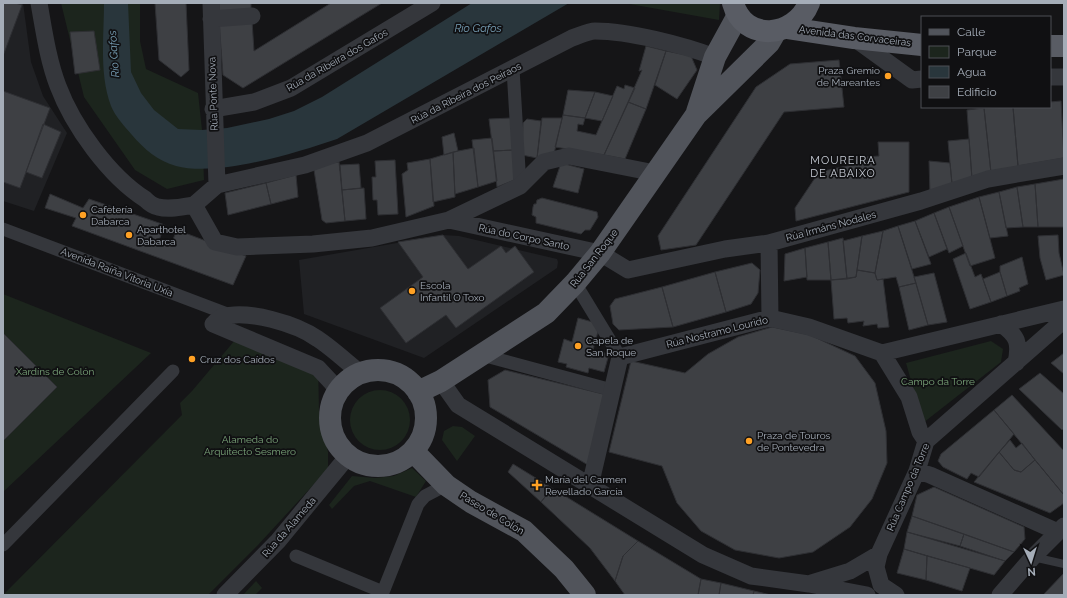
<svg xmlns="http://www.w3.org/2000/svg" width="1067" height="598" viewBox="0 0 1067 598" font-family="Raleway,sans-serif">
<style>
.built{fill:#202124}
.green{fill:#1c251d}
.water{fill:#29363c}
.building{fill:#3e4044;stroke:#2e2f33}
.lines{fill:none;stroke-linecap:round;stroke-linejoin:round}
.service{stroke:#35373c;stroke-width:8}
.pedestrian{stroke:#35373c;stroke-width:13}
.minor{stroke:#35373c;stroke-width:17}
.primary{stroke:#51545b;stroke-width:22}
.trunk{stroke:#595c64;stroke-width:22}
.poi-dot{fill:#ffa124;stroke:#101012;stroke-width:1.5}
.labels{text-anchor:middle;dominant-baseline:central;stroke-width:3.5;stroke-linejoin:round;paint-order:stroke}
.street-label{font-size:10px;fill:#a5adb8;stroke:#101012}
.poi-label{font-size:10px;fill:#a5adb8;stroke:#101012;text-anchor:start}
.park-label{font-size:10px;fill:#7ba57a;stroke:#101012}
.water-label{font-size:11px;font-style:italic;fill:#78a0b7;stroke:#101012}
.neighbourhood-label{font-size:11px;letter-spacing:1px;fill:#c6cbd4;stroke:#101012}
</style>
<rect width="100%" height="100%" fill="#151517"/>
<path class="built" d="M3,3h20l8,59 12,34 24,37 -33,78 -31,-10z
M443,235l16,1 98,23 1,3 -1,6 -133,90 -120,-44 -5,-54z"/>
<path class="green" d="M61,3h79v38l6,28 52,24 4,37 2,50 -37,9 -32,-19 -51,-73z
M624,3h96l-1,17z
M3,294l148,59 -148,139z
M241,333l77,29 1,49 9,41v17l-70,76 -50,50h-205l179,-180 -2,-12 12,-12z
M991,341l12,8 -2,13 -78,61 -17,-60z
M350 420a30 30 0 1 1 60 0a30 30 0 1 1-60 0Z
M453,426l9,1 13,9 -18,25 -15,-21 2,-9z
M412,468l14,13 -10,16 -46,-16 -16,5 -22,23 -3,-4 23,-29 23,2 19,-2z
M256,581l6,7 -7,7h-12z"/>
<path class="water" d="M104,3h24l3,69 10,21 13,17 24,19 24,1 25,-2 42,-9 25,-8 28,-14 150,-94h97l-232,136c-41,14 -119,38 -161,27 -18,-5 -32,-17 -44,-31 -7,-8 -17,-19 -21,-29 -12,-32 -7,-70 -7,-103z"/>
<path class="building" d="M3,3h12l7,2 -19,51z
M155,3h31l3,67 -8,7 -22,-17z
M219,3h32v7l-32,3z
M331,3h51l-139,85 -20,-13 -4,-54h33l2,30z
M94,31l6,39 -25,4 -5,-42z
M646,46l20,5 -20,58 -18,-7 14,-32 -3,1z
M666,51l25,5 6,14 -20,29 -22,-14z
M839,60l5,47 -60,5 -88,133 -35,5 -3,-14 98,-149 34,-23z
M625,85l10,3 -31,67 -49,-8 8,-32 22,3 -2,7 -5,-1 -1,7 19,4 21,-49 7,3z
M568,90l27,2 -10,26 -22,-3z
M3,91l47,17 -30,80 -17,-6z
M595,92l18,4 -11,25 -17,-3z
M1061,101l3,57 -46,8 -5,-59h37v-5z
M628,102l18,7 -21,50 -21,-4z
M1013,107l5,59 -27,7 -7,-65z
M984,108l7,65 -19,6 -5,-69z
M511,118l3,32 -21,1 -4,-32z
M542,118h20l-8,36 -17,4z
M527,119l14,2 -4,37 -15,-3 1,-32z
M43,124l18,8 -19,46 -16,-6z
M454,133l4,18 -14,4 -2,-18z
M492,138l5,43 -19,6 -6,-47z
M969,139l3,40 -20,5 -4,-43z
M878,142h31v50l-113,29 -1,-13 24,-36 46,-10 1,-5 13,-1z
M474,148l4,39 -23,7 -2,-42z
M514,150l3,29 -20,8 -4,-36z
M453,152l2,45 -22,5 -3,-43z
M430,159l4,47 -28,11 -4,-43 6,-4 -1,-7z
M395,160l3,54 -20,1 -1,-15h-4l-1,-23h4l-1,-16z
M929,161l21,2 2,21 -22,10z
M339,162l6,59 -19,2 -4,-3 -8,-50 5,-5z
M561,163l23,6 -6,24 -25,-6z
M359,164l2,24 -19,2 -2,-25z
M296,175l2,22 -27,7 -5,-21z
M1064,179v48h-26l-3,-43z
M266,183l5,21 -43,11 -3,-22z
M1035,184l3,43h-15l-6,-40z
M1017,187l6,40 -17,1 -7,-36z
M364,188l2,31 -21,2 -3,-31z
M999,192l9,44 -18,2 -11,-41z
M50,194l33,14 6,-9 76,26 -6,15 12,4 6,-14 69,26 -13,29 -161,-59 4,-8 -31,-10z
M979,197l16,61 -25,8 -21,-59z
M542,198l55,14 1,5 -8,13h-5l-4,4 -45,-11v-6l-4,-2 1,-8 1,-3h2l1,-4z
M949,207l14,39 -14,7 -15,-40z
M934,213l13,36 -18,8 -14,-36z
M915,221l16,43 -19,5 -14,-43z
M898,226l18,57 -17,4 -3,-10 -19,3 -2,-7 8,-42z
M883,231l-8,42 -18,-3 5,-34z
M443,235l25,34 33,-23 5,7 9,-7 19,26 -78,56 -10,-13 -40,28 -26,-35 43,-31 -25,-35z
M1058,235l1,18 5,22 -18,5 -6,-22 -2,-22z
M862,236l-6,41 -9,2 -4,-38z
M843,238l4,41 -16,1 -3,-38z
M828,242l3,38h-24l-2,-32z
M805,248l2,29 -23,4 1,-27z
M966,253l9,24 6,-3 10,28 -21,7 -17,-50z
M1022,257l6,27 -9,4 1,3 -13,5 -7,-24v-6z
M752,263l8,7 -2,23 -7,11 -25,8 -11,-40z
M857,270l18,3 2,7 6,-1 6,48 -11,1 -1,-4 -14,2 1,-5 -16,2 -1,-5 -13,1 -3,-39 25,-3z
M715,272l11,40 -53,15 -11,-40z
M1000,272l7,24 -16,6 -8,-23z
M934,273l13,49 -19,3 -14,-48z
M916,283l12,42 -19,5 -10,-43z
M662,287l11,40 -54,3 -6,-6 -3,-18 5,-7z
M578,318l22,6 -7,26 16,4 -5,18 -15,-4 -1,5 -22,-6 1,-3 -9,-2 6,-23 8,3z
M772,327l38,8 45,21 20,27 11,48 1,32 -15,36 -22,28 -37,25 -34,6 -44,-8 -34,-19 -24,-28 -15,-37 -53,-14 22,-91 54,12 23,-19 30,-17z
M3,333l54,54 -53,53 -1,-1z
M1064,353v21l-13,-11z
M505,370l102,25 -19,70 -98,-58 -2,-27z
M1040,373l24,21v34l-2,2 -43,-41z
M1012,395l52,56v44l-70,-85z
M994,410l20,24 -35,43 -8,-4 -4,6 -24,-12 -5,-6 3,-7z
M1010,440l6,8 6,-5 13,17 -14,12 -7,-2 -15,-18z
M999,452l15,18 7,2 14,-12 29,35v8l-14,10 -76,-31z
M513,464l39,24 -11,14 -33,-30z
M934,487l90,40 1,12 -11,13 -102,-36 5,-21z
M552,488l86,53 -15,15 -8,25 -25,-33 -49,-46z
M912,516l52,18 -4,12 -53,-14z
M907,532l98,29 -11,14 -90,-26z
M964,534l50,18 -9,9 -45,-15z
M638,541l63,38 -3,16h-73l-10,-14 8,-25z
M904,549l23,7 -1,24 -29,-7z
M927,556l43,12 -8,23 -36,-11z
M1064,573v22h-21z
M701,579l20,4 -2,12h-21z
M721,583l33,8 -1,4h-34z
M754,591l17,4h-18z"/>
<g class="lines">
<path class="service" d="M1033,557l31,7"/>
<path class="pedestrian" d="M513,69l7,117
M3,229l227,86
M575,283l45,74
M482,355l130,35
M3,545l170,-174
M296,556l87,36 35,-88 7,-8 21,-11"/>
<path class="minor" d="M39,3c5,28 9,57 19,83 15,40 51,90 87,113 3,3 8,7 13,8 11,3 25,0 36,-2
M211,3l6,182
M211,19l41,-3
M854,38l58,42 10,-1
M1050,77h14
M213,109l41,-7 37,-14 141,-85
M217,185l88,-20 62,-22 205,-105c7,-2 16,-7 23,-7 34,0 88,14 120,26
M194,205l21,37 22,5 76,-3 59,-6 77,-18 71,-34 24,-24 25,-6 86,17
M194,205l23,-20
M449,220l151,33 28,17 97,-21 44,-6 152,-42 67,-22 76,-13
M769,243l1,75
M1001,324c17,12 19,19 15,39
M882,353l182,-44
M882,353l27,44 11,35 6,9
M441,381l17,24 245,150 48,21 58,8 58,11
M338,392l-6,-9 -14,-15 -105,-44c3,-2 5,-6 9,-7 25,-8 75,7 96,22 15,10 29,23 43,35
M917,471l13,4 128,57
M590,486l30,-129 150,-39 39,9 73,26
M811,583l39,-12 29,-17
M225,595l53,-54 70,-85
M896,595l-15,-10 -5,-18 3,-13 38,-83 9,-30 138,-121
M1000,595l33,-38 31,-31"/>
<path class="primary" d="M697,112l18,-55 23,-42
M330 418a48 48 0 1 1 96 0a48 48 0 1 1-96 0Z
M418,392l23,-11 105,-68 29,-30 25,-30 96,-138 73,-72 7,-12
M413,451l33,34 25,17 53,29 40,38 21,26"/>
<path class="trunk" d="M733,3c11,40 62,35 76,0
M788,28l66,10 68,7
M1050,46h14"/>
</g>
<g class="poi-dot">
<circle cx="888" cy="76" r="4"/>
<circle cx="83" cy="215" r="4"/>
<circle cx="129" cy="235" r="4"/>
<circle cx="412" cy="291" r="4"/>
<circle cx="578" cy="346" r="4"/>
<circle cx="192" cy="359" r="4"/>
<circle cx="749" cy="441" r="4"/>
<path d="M535 479h4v4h4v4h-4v4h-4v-4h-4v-4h4z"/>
</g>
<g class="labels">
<g class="street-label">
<text transform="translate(855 36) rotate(7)">Avenida das Corvaceiras</text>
<text transform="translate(337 60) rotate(-30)">Rúa da Ribeira dos Gafos</text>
<text transform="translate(466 93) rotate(-27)">Rúa da Ribeira dos Peiraos</text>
<text transform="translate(213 94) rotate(-92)">Rúa Ponte Nova</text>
<text transform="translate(831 226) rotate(-15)">Rúa Irmáns Nodales</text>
<text transform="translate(524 237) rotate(12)">Rúa do Corpo Santo</text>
<text transform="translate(594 258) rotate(-52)">Rúa San Roque</text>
<text transform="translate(117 272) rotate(21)">Avenida Raíña Vitoria Uxía</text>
<text transform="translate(717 332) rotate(-14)">Rúa Nostramo Lourido</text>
<text transform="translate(908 487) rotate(-67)">Rúa Campo da Torre</text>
<text transform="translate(492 513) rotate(31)">Paseo de Colón</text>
<text transform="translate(289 527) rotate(-49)">Rúa da Alameda</text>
</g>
<g class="poi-label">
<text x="880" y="70" text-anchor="end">Praza Gremio<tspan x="880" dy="12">de Mareantes</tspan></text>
<text x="91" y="209">Cafetería<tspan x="91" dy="12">Dabarca</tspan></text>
<text x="137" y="229">Aparthotel<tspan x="137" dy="12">Dabarca</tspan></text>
<text x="420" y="285">Escola<tspan x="420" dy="12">Infantil O Toxo</tspan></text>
<text x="586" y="340">Capela de<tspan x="586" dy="12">San Roque</tspan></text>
<text x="200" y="359">Cruz dos Caídos</text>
<text x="757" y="435">Praza de Touros<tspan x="757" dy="12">de Pontevedra</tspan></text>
<text x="545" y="479">María del Carmen<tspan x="545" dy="12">Revellado García</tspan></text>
</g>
<g class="park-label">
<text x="55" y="371">Xardíns de Colón</text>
<text x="938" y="381">Campo da Torre</text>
<text x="250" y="439">Alameda do<tspan x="250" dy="12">Arquitecto Sesmero</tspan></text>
</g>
<g class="water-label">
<text x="478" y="28">Río Gafos</text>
<text transform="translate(114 54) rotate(-94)">Río Gafos</text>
</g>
<g class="neighbourhood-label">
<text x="843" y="160">MOUREIRA<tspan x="843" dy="13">DE ABAIXO</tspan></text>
</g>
</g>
<rect width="1067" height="598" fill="none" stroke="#a5adb8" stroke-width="8"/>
<rect x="921" y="16" width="130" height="92" fill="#101012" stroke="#4c4f54"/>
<rect x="929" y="29" width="20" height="6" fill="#51545b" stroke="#4c4f54"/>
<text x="957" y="36" font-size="12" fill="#a5adb8">Calle</text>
<rect x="929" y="46" width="20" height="12" fill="#1c251d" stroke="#4c4f54"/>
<text x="957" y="56" font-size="12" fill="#a5adb8">Parque</text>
<rect x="929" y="66" width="20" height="12" fill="#29363c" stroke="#4c4f54"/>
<text x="957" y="76" font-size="12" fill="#a5adb8">Agua</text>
<rect x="929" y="86" width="20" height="12" fill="#3e4044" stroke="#4c4f54"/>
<text x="957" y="96" font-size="12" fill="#a5adb8">Edificio</text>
<g transform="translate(1031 562) rotate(176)" stroke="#101012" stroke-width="3" paint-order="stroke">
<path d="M0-3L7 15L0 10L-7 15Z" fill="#a5adb8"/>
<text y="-6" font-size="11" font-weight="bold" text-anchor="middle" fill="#a5adb8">N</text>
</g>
</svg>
